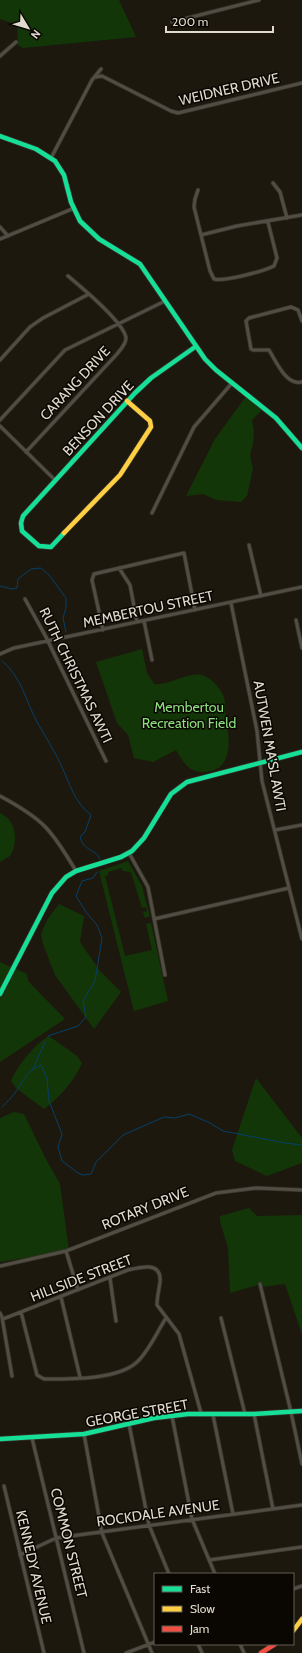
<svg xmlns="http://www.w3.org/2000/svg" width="302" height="1653" viewBox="0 0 302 1653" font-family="Cabin,sans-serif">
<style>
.green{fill:#133609}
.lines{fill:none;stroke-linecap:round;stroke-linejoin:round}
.stream{stroke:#063f69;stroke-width:1}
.street-casing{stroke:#37332c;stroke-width:4.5}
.fast-casing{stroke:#37332c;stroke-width:6}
.slow-casing{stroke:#37332c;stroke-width:6}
.jam-casing{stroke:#37332c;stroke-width:6}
.street{stroke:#514d43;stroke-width:3}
.fast{stroke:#16e098;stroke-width:4.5}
.slow{stroke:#ffcf43;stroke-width:4.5}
.jam{stroke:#f24e42;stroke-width:4.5}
.labels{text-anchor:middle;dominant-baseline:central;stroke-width:3;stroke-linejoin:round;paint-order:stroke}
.street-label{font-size:14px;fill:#e0dbce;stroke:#0a0702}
.park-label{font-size:14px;fill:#8cde7c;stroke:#0a0702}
</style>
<rect width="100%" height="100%" fill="#1d180d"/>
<path class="green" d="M0,0h119l17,37 -113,11 -5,-3 -1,-20 -17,-6z
M247,395l17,13 -12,12 2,11 -1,13 -3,10 3,15 -6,27 -6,6 -25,-2 -13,-6 -17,2 29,-57z
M142,649l5,24 7,11c16,2 32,-12 48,-9 8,2 16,11 20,18 4,6 3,17 4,24 3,20 9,53 -21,55 -16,1 -21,-9 -29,-22l-23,12 -19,-4 -6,-23 -11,-12 -21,-61z
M0,813c16,7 19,28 10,43l-10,6z
M128,861l14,25 8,30 -5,2 -2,-6 4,-1 -1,-4 -4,1 -11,-36 -8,-1 -1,-3 -14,4v3l-3,1 20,80 27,-6 -6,-26 5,-1 17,78 -34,10 -35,-140z
M59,904l25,12 -4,26 20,29 21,21 -27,37 -39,-54 -12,-31 -2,-10 6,-14z
M0,962l27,12 1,7 37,38 -65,43z
M49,1036l28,20 5,7c-7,17 -24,36 -38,46l-28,-21 -5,-7c7,-16 23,-36 38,-45z
M256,1078l46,60v25l-35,13 -32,-15 -3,-11z
M14,1112l10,2 22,45 14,25 9,67 -69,11v-144z
M249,1208l8,8 45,-1v119l-17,-50 -23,3 -1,-3 -31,9 -2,-45 -8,-27v-5z"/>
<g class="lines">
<path class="stream" d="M0,586l12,3 5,-1 1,-9 13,-10 10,-1 8,7 17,23v10l-3,10 3,14
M2,661c19,15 24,40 35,61 8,14 17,28 24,43 9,19 13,37 30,50l-6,17 -5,5c4,15 15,11 20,22
M48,1036l30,-10 8,-9 -3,-16 12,-20 7,-43 -5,-13 -11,-13 -10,-16 6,-15 11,-3 4,-6
M33,1069l12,-27
M2,1107c5,-5 11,-11 15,-17 9,-13 8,-17 24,-25l6,13 2,23 13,33 -4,13 4,14 16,12 5,2 8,-1 5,-12 27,-27 41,-18 11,1 14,-4 19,8 15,9 62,12 17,2"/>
<defs>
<path id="street" d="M172,22l87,-22
M0,56l16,-14
M96,77l6,-1 69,35 7,2 124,-30
M51,158l41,-78 9,-11
M273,183l7,9 7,26
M198,190l-3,9 -1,8 16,64 4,8c10,3 50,-8 60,-13l3,-8 -9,-36
M0,227l8,9
M201,235l36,-9 65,-11
M0,239l72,-30
M302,321l-4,-11 -7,-3 -42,11 -3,3 5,28 2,1h16c7,11 17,36 33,32
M0,360l30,-33 13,-9 46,-24
M0,420l65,-70 100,-49
M0,426l55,54
M26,452l91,-98c4,-5 9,-10 9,-16 -2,-16 -45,-51 -58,-62
M152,513l42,-86 38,-44
M249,545l12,51
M119,568l11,17 7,37
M25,599l21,38 60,124
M231,603l26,128 5,50 40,158
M296,620l6,28
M144,621l8,39
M103,630l-11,-50 2,-6 90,-21 11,57
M0,654l14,-6 288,-61
M0,796c43,23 51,33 76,75
M275,830l27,-5
M129,853l19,34 17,88
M154,919l135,-31
M66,1251l12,39
M0,1266l66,-15 150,-58 40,-5 46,2
M110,1278l6,43
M260,1284l31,128 11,52
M61,1297l19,80
M21,1312l16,63 7,4c25,0 74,1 93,-17 12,-11 20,-30 29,-44
M0,1313l2,4 10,59
M221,1318l24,96
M3,1319l125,-49c12,-3 34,-9 32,12 -1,8 -3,15 -3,23l22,29 22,79
M254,1414l19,95
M213,1415l20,99
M172,1416l20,103 23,55
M129,1424l20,101 20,49
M84,1434l18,99 50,120
M32,1438l52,215
M4,1486l40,167
M20,1555l36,-17 246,-33
M209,1560l93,-13
M293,1589l9,-3
M198,1644l4,9
M240,1644l4,9
M126,1653l29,-11"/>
<path id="fast" d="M0,136l36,13 19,12 9,14 7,27 9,19 19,18 41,25 65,95 11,11 60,48 26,30
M64,533l-13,14 -12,-1 -17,-15 -1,-8 2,-7 112,-123 16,-15 44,-31
M0,994l52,-101 14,-16 10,-6 45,-14 11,-6 12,-13 27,-44 16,-12 115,-30
M0,1439l84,-5 70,-16 34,-4h66l48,-3"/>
<path id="slow" d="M64,533l56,-58 31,-48 -1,-6 -23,-20
M293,1631l9,-12"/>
<path id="jam" d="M261,1653l14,-9"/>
</defs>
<use href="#street" class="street-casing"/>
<use href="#fast" class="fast-casing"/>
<use href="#slow" class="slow-casing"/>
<use href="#jam" class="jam-casing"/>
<use href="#street" class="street"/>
<use href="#fast" class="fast"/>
<use href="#slow" class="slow"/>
<use href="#jam" class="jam"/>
</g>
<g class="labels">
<g class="street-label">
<text transform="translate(229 89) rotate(-13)">WEIDNER DRIVE</text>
<text transform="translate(75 383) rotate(-47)">CARANG DRIVE</text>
<text transform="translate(98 418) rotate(-47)">BENSON DRIVE</text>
<text transform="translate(148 609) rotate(-12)">MEMBERTOU STREET</text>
<text transform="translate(76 675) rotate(64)">RUTH CHRISTMAS AWTI</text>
<text transform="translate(270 746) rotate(80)">AUTWEN MA'SL AWTI</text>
<text transform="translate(145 1208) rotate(-22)">ROTARY DRIVE</text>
<text transform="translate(81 1278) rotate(-21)">HILLSIDE STREET</text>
<text transform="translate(137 1413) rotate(-10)">GEORGE STREET</text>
<text transform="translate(158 1513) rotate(-8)">ROCKDALE AVENUE</text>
<text transform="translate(69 1543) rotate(76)">COMMON STREET</text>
<text transform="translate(34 1567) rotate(77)">KENNEDY AVENUE</text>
</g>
<g class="park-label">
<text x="189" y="707">Membertou<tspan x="189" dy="16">Recreation Field</tspan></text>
</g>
</g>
<rect x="154" y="1573" width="140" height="72" fill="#0a0702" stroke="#605c54"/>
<rect x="162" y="1586" width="20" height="6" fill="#16e098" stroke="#605c54"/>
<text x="190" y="1593" font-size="12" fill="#e0dbce">Fast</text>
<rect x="162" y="1606" width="20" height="6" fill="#ffcf43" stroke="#605c54"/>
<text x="190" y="1613" font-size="12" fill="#e0dbce">Slow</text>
<rect x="162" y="1626" width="20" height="6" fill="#f24e42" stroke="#605c54"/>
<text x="190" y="1633" font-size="12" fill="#e0dbce">Jam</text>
<g transform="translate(28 28) rotate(128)" stroke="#0a0702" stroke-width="3" paint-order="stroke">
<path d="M0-3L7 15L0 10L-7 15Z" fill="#e0dbce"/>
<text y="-6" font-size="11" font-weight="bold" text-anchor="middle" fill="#e0dbce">N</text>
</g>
<path d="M166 26v6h107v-6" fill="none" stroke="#e0dbce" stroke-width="2"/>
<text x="172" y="26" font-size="12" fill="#e0dbce" stroke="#0a0702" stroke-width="3" paint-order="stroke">200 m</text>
</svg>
